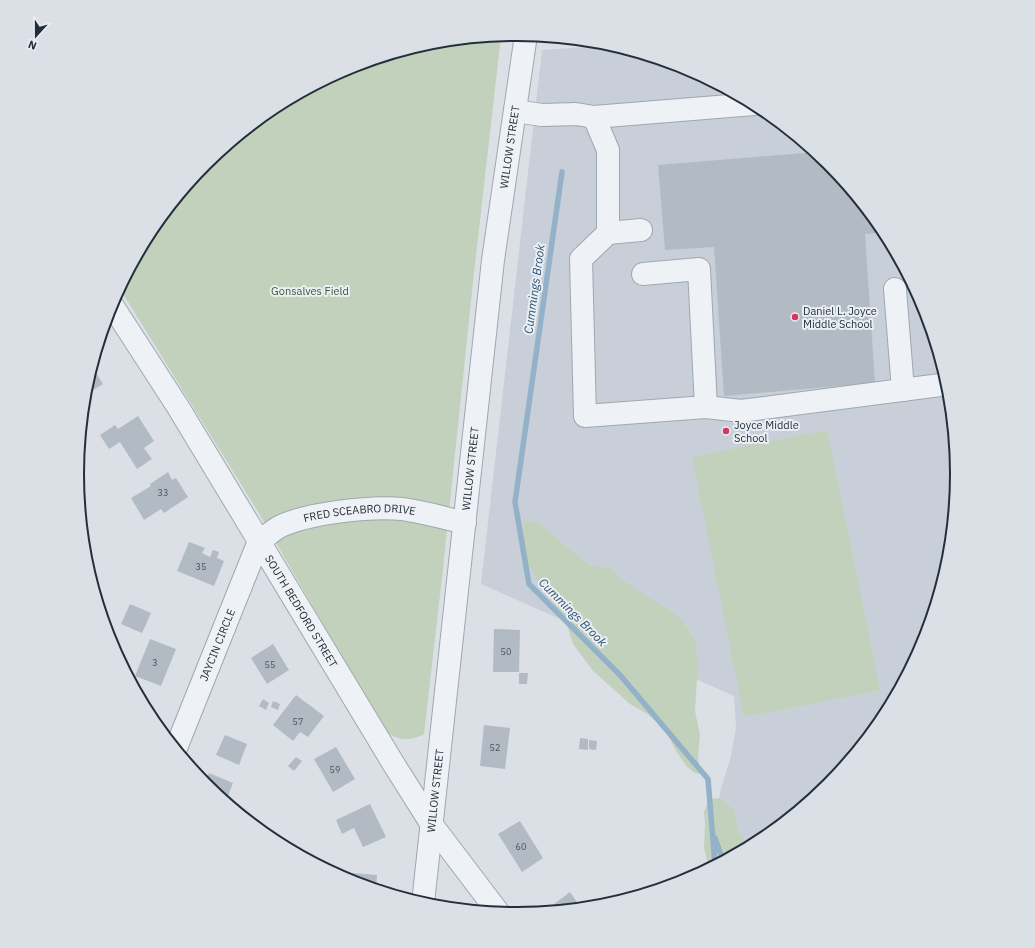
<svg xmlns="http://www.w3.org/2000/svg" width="1035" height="948" viewBox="0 0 1035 948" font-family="'IBM Plex Sans',sans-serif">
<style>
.built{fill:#c9cfd8}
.green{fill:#c2d1bb}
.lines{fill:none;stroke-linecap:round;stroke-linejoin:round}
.stream{stroke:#93b1c9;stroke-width:5.5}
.building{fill:#b2bac3}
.minor-casing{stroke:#a0a7b0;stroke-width:24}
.minor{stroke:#eef1f5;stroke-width:22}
.poi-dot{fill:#d5365b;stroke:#eaeff4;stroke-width:1.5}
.labels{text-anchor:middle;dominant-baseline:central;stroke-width:4;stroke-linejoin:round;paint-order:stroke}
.number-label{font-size:9px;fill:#48525e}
.street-label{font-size:11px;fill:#242f3d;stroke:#eaeff4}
.park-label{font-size:11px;fill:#3c5931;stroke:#eaeff4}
.poi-label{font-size:11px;fill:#242f3d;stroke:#eaeff4;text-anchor:start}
.water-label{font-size:12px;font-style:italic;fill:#2d5172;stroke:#eaeff4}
.rim{fill:none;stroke:#242f3d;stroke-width:2}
</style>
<rect width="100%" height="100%" fill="#dbe0e6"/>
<path class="built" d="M613,45l73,23 76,40 67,55 54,67 41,76 25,82 8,86 -8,86 -25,83 -41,76 -55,66 -66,55 -38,20 -6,-56 3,-16 9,-28 6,-32 -2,-32 -253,-112 61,-534z"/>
<path class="green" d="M501,36l-28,246 -30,287 -19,165c-13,8 -30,7 -41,-6l-126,-218 -137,-221 32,-60 55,-66 66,-55 76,-41 83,-25z
M827,430l53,260 -136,27 -52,-260z
M524,521l16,3 34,29 17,13 19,2 11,11 27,18 19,11 13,10 15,22 3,22 -3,49 5,24 -2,22 2,17 -5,-1 -9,-7 -10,-15 -12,-24 -17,-13 -17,-10 -37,-33 -20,-27 -6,-19 -35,-55 -8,-8 -4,-11z
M721,798l14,13 2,17 10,20 -38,20 -5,-20 1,-24 -1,-12 5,-13z"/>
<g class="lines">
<path class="stream" d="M562,172l-47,330 14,82 91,91 88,104 7,86
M715,838l8,23"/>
</g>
<path class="building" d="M816,152l13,11 56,69 -20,2 10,149 -151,13 -10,-149 -49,3 -7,-85z
M92,367l11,17 -18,11 1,-7z
M138,416l16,25 -10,7 8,11 -15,10 -17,-27 -11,7 -9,-14 15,-10 3,4z
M168,472l4,8 4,-2 12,19 -24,16 -3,-4 -17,11 -13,-22 20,-12 -1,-2z
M189,542l16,6 -3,5 8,4 3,-7 6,2 -2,6 7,3 -10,25 -37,-15z
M130,604l21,9 -9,20 -21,-9z
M494,629l26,1 -1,42h-26z
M150,639l26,10 -15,37 -26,-10z
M273,644l16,26 -22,14 -16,-26z
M519,673h9l-1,11h-8z
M296,695l28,21 -16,21 -8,-5 -7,9 -20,-16z
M263,699l6,4 -3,7 -7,-4z
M273,701l7,3 -2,6 -7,-3z
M484,725l26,3 -5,41 -25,-3z
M225,735l22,9 -8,21 -23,-10z
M580,738l8,1v11l-9,-1z
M589,740l8,1 -1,9 -7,-1z
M336,747l19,32 -22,13 -19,-33z
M296,757l6,4 -8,10 -6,-5z
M209,773l24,10 -7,18 -21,-17z
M370,804l16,33 -23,10 -9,-19 -12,6 -6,-14z
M520,821l23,37 -21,14 -24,-38z
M352,873l25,2 -1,14 -25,-8z
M570,892l11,16 -30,3 -2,-3z"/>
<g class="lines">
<defs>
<g id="minor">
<path d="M515,111l27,4 34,-1 18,3 160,-13"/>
<path d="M594,117l14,33v83l-27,26 4,157 121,-9 -7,-138 -56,5"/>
<path d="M608,233l33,-3"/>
<path d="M895,289l8,101"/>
<path id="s1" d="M112,305l66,102 215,356 39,62 66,87"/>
<path d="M706,407l35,4 207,-27"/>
<path id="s2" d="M176,748l83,-207c7,-4 13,-10 20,-14 28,-14 92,-21 123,-18 22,3 42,9 63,14"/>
<path id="s3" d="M423,903l70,-643 33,-225"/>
</g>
</defs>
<use href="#minor" class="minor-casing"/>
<use href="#minor" class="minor"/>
</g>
<g class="poi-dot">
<circle cx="795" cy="317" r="4"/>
<circle cx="726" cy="431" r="4"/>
</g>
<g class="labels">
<g class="number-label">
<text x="163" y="492">33</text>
<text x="201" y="566">35</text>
<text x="506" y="651">50</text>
<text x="155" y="662">3</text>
<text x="270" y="664">55</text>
<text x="298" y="721">57</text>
<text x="495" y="747">52</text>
<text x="335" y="769">59</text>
<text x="521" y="846">60</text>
</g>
<g class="street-label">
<text stroke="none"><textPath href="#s3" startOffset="761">WILLOW STREET</textPath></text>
<text stroke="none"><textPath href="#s3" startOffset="437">WILLOW STREET</textPath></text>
<text stroke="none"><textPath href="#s2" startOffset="330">FRED SCEABRO DRIVE</textPath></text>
<text stroke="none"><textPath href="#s1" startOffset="360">SOUTH BEDFORD STREET</textPath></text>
<text stroke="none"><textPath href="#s2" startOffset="111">JAYCIN CIRCLE</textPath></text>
<text stroke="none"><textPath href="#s3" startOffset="113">WILLOW STREET</textPath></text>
</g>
<g class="park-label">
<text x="310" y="291">Gonsalves Field</text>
</g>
<g class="poi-label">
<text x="803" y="311">Daniel L. Joyce<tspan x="803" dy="13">Middle School</tspan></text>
<text x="734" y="425">Joyce Middle<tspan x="734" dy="13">School</tspan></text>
</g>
<g class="water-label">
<text transform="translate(534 289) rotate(-82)">Cummings Brook</text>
<text transform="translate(573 612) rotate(45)">Cummings Brook</text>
</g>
</g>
<path d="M0 0H1035V948H0ZM84 474a433 433 0 1 1 866 0a433 433 0 1 1-866 0Z" fill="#dae0e5" fill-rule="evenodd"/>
<path class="rim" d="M84 474a433 433 0 1 1 866 0a433 433 0 1 1-866 0Z"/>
<g transform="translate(36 36) rotate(201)" stroke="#eaeff4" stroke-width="3" paint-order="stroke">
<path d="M0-3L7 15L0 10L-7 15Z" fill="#242f3d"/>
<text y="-6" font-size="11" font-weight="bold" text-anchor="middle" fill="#242f3d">N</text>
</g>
</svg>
